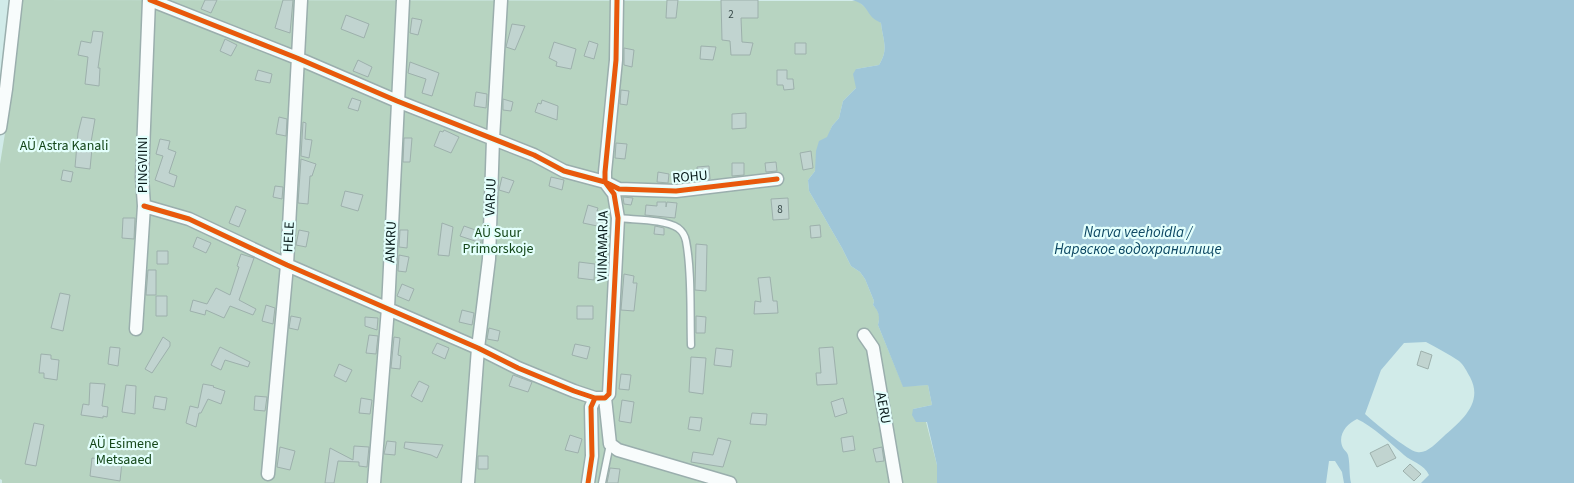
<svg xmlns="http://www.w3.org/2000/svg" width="1574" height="483" viewBox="0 0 1574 483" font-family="'Source Sans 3',sans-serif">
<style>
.green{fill:#b7d4c1}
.water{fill:#9fc6d8;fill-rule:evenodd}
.building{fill:#c1d4d0;stroke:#9db0ac}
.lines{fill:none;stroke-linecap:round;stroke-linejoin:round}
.lane-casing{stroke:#9aaead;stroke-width:9}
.street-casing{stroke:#9aaead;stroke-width:15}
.lane{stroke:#f8fcfc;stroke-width:6}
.street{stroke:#f8fcfc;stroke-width:12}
.cycleway-casing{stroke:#e3fffc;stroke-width:8}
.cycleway{stroke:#e8590c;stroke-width:5}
.labels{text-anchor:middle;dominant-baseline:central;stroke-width:4.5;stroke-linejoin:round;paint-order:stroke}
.number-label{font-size:11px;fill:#364847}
.park-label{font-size:14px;fill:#144719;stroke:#e3fffc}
.street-label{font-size:14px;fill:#081a19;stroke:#e3fffc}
.water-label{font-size:15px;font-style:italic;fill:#0c4763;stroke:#e3fffc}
</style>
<rect width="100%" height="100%" fill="#d1ebe9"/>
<path class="green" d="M21,0l837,1c9,7 14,15 23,22 2,18 8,26 -2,42l-23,4v19l-13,13 -4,17 -7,8 -17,45 -7,9 1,11 33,57 9,18 9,6 5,7 9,22 -1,4c7,7 7,11 5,20l25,61 25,-1 4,20 -19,4 13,13 11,43v18h-935v-3l-2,-1v-315l6,-37z"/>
<path class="water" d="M852,0h722v483h-153l8,-8c-5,-11 -17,-13 -25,-20 -12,-11 -32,-29 -47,-36 -11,5 -20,17 -14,29 2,3 4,4 5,7 2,7 1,20 3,28h-7l-2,-11 -7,-11h-6l-3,22h-389v-18l-10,-43h-11l-4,-7 1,-6 19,-4 -4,-20 -25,2 -25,-62c2,-9 1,-13 -5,-20l1,-4 -9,-22 -5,-7 -9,-6 -9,-18 -33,-57 -1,-11 7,-9 1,-20 3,-10 8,-4 5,-11 7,-8 4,-17 13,-13 -3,-14 3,-5 23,-4c10,-16 4,-24 2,-42 -3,-2 -8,-4 -10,-7 -6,-8 -7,-13 -19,-16zM1426,342c11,6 23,12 33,19 5,4 8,11 11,16 14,26 -9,44 -27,60 -7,6 -16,17 -26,15 -9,-1 -43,-30 -52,-38l16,-44 23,-27z"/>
<path class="building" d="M205,0h12l-6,13 -10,-4z
M283,0h10l-3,33 -15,-5z
M667,0h11l-2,18h-10z
M721,0h37v18h-17l1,24 11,1 -3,12h-19l-1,-14 -8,-1z
M346,15l23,9 -5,14 -23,-9z
M412,18l10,2 -4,15 -8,-2z
M512,24l13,2 -10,24 -9,-3z
M93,31l10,1 -5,36h2l-1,18 -14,-2 3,-27 -10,-2 3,-14 10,2z
M225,39l12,6 -6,11 -11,-5z
M589,41l9,3 -4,15 -10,-3z
M554,42l22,7 -5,20 -15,-3 1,-4 -8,-4z
M795,43h11v11h-11z
M701,46l15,1 -3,13 -13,-1z
M624,48l10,2 -2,17 -8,-2z
M358,60l14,7 -4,10 -15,-6z
M410,62l29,11 -7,23 -10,-3 4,-14 -18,-6z
M258,70l14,4 -2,9 -15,-3z
M777,70h10v9h6l1,10 -10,1 -1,-5h-6z
M621,90l8,1 -2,14 -7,-1z
M476,92l11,2 -1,14 -12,-2z
M352,98l9,3 -3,10 -10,-3z
M503,99l10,3 -2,9 -8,-1z
M542,100l16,6 -1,14 -22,-8 3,-9 3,1z
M746,113v15l-14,1v-15z
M82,117l13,2 -5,29h2l-2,21 -15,-2 3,-34z
M279,117l8,2 -1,17 -10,-2z
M303,122l3,1 -1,16 7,1 -3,18 -8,-2z
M444,130l15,7 -8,16 -17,-7 6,-15 3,1z
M404,138h8l-2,24h-7z
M160,139l10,2 -2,8 8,3 -7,21 8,3 -3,11 -19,-7 8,-24 -7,-2z
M616,143l11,1 -2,15 -10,-1z
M811,151l2,17 -10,2 -3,-17z
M301,159l15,5 -4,12h-2l-2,28 -10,-1z
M776,162l1,9 -11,1 -1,-9z
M732,163h12v12l-12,1z
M709,166l1,13 -12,1 -1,-13z
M63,170l10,2 -2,10 -10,-2z
M658,172l11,2 -1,9 -11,-1z
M502,177l12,4 -5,12 -10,-3z
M551,177l13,3 -2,10 -13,-4z
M275,186l8,1 -1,12 -9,-2z
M345,191l18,4 -5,16 -17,-5z
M623,197l10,1 -2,7 -7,-1z
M788,198l1,21 -16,1 -2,-21z
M657,202h9v5l1,-5 10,1 -2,15 -30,-3 1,-10 11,1z
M588,205l10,3 -1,3 5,1v15l-19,-4z
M236,206l10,4 -7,17 -10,-4z
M123,218h12l-1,21 -12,-1z
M442,223l11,4 -4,29 -11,-1z
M820,225l1,12 -10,1 -1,-12z
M464,226l17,6v11l-21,-7z
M655,226l9,2v7l-10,-1z
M299,230l10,2 -3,15 -10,-2z
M400,230h8l-1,18 -8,-1z
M197,237l14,6 -5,10 -13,-6z
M696,244l11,1 -1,46 -11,-1z
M157,251h11v13h-11z
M241,254l13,4 -15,42 17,9 -3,6 -23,-9 -6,12 -18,-8 -1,5 -15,-4 3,-11 14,4 9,-16 14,7 9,-28 -2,-1z
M399,255l10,2 -3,15 -8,-1z
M579,262l16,2 -1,16 -16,-2z
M148,270h8v25h-10z
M624,274l10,2 -1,7h4l-3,28 -13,-1z
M770,277l3,24h4l1,12 -24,1 1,-13 6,1 -3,-24z
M402,284l12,5 -5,12 -12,-5z
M60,293l10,2 -7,36 -12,-3z
M156,296h11v20h-11z
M266,305l9,3 -2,16 -11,-3z
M577,306h16v13h-16z
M462,310l12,3 -2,12 -13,-3z
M291,316l10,2 -3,12 -9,-2z
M696,316l10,1 -1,16h-9z
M365,317l13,1 -1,12 -12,-4z
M489,328l11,3 -2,10 -11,-2z
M369,335l9,1 -2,18 -10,-1z
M163,337l7,5v4l-18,27 -7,-4z
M394,337l6,1 -2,17 3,1 -1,13 -9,-1z
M437,343l12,5 -4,11 -13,-6z
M575,344l15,3 -3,12 -15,-4z
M110,347l10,1 -2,18 -10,-2z
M220,347l30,15 -2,5 -23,-7 -4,10 -10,-5z
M833,347l4,37 -20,1 -1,-12h5l-2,-25z
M716,348l17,2 -2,17 -17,-2z
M1421,351l11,4 -4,14 -11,-4z
M41,354l10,1v4l8,1 -2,20 -13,-2v-5h-5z
M691,357l15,1 -3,36 -14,-2z
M339,364l13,6 -6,12 -12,-6z
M621,374l10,1 -2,15 -10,-1z
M513,375l19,7 -4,10 -19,-6z
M419,381l10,5 -7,16 -11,-6z
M90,383l15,1 -3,22 6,1 -1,10 -4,-1v2l-22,-3 2,-11 6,1z
M203,384l11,2 -1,1 12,4 -4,13 -13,-5 -7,14h-2l-3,14 -10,-4 4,-17 8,2z
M126,385l10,1 -1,28 -13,-2z
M155,396l12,2 -2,12 -12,-2z
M255,396l12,1 -2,14 -11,-1z
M361,398l11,2 -2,14 -11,-1z
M843,398l4,15 -12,4 -4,-15z
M622,400l12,2 -3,21 -12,-2z
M752,413l15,1 -1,11 -16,-1z
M690,417l12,1 -2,13 -12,-2z
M34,423l10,2 -8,41 -11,-2z
M570,435l12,4 -4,14 -13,-3z
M853,436l2,14 -12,2 -2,-14z
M718,438l13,3 -8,26 -32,-5 2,-10 20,3z
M387,441l9,1 -1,13 -11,-1z
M405,442l38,3 -6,13 -6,-3 -27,-7z
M1388,444l8,14 -19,9 -7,-14z
M354,446l15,1 -2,20 -8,-1v-4l-21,-1 -4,22h-9l5,-35 23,12z
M280,447l15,4 -5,19 -13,-3z
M882,447l2,14 -8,1 -3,-13z
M478,456h10v13h-10z
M92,458l30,4 -2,19 -30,-5z
M1410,464l11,10 -7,7 -11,-10z
M610,468l10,1 -2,14h-11z"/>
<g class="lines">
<defs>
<path id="lane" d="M618,218c16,2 47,1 60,10 4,3 7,8 8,13 6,31 4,71 5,104
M602,483l8,-39"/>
<path id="street" d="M150,0l147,58 100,43 137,54 30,16 41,11 14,7 57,2 101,-12
M0,128l6,-39 10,-89
M144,206l45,13 98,46 191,83 40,20 56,23 21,7
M136,329l8,-123 -2,-29 7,-177
M864,335l9,13 23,135
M605,398l5,46 8,6 112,33
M268,474l19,-209 14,-265
M374,483l14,-175 15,-308
M468,483l10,-135 11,-89 4,-120 8,-139
M588,483l4,-27 -1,-49 4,-9h10l4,-4 9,-176 -4,-24 -9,-12v-10l11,-112 1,-60"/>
</defs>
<use href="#lane" class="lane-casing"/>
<use href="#street" class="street-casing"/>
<use href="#lane" class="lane"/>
<use href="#street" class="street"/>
<defs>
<path id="cycleway" d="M150,0l147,58 100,43 137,54 30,16 41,11 14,7 57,2 101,-12
M144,206l45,13 98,46 191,83 40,20 56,23 21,7
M588,483l4,-27 -1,-49 4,-9h10l4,-4 9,-176 -4,-24 -9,-12v-10l11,-112 1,-60"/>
</defs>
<use href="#cycleway" class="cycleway-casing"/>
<use href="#cycleway" class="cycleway"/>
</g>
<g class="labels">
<g class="number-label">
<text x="731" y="14">2</text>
<text x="780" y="209">8</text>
</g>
<g class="park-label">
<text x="64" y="146">AÜ Astra Kanali</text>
<text x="498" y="233">AÜ Suur<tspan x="498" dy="16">Primorskoje</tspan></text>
<text x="124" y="444">AÜ Esimene<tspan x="124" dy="16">Metsaaed</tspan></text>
</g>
<g class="street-label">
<text transform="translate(143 165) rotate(-90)">PINGVIINI</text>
<text transform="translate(690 177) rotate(-5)">ROHU</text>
<text transform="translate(491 197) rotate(-88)">VARJU</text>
<text transform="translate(289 237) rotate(-87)">HELE</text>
<text transform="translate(391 242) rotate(-88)">ANKRU</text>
<text transform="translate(603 246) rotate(-89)">VIINAMARJA</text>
<text transform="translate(883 408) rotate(80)">AERU</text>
</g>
<g class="water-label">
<text x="1138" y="232">Narva veehoidla /<tspan x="1138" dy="17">Нарвское водохранилище</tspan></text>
</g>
</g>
</svg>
